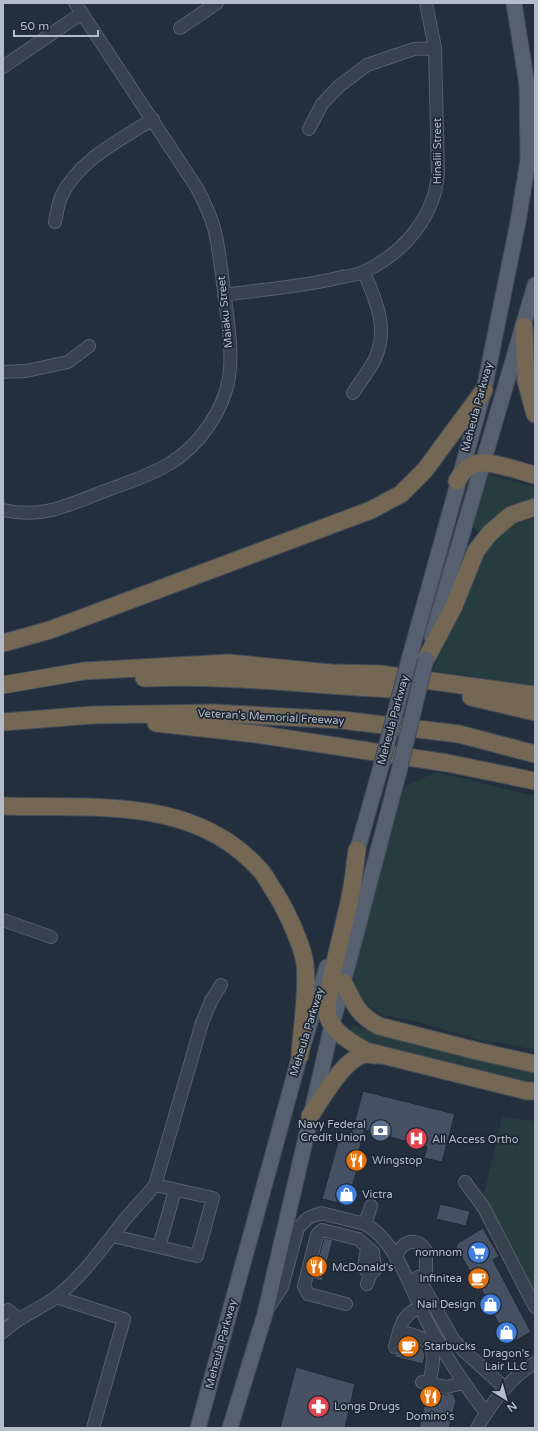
<svg xmlns="http://www.w3.org/2000/svg" width="538" height="1431" viewBox="0 0 538 1431" font-family="'Varela Round',sans-serif">
<style>
.green{fill:#263c3f}
.building{fill:#455162;stroke:#1f2835}
.lines{fill:none;stroke-linecap:round;stroke-linejoin:round}
.minor-casing{stroke:#565f6c;stroke-width:14}
.major-casing{stroke:#414a57;stroke-width:17}
.highway-casing{stroke:#434c59;stroke-width:19}
.minor{stroke:#38414e;stroke-width:12}
.major{stroke:#56606e;stroke-width:15}
.highway{stroke:#746855;stroke-width:17}
.major-bridge-casing{stroke:#414a57;stroke-width:17;stroke-linecap:butt}
.major-bridge{stroke:#56606e;stroke-width:15}
.labels{text-anchor:middle;dominant-baseline:central;stroke-width:3.5;stroke-linejoin:round;paint-order:stroke}
.street-label{font-size:11px;fill:#b4bcc9;stroke:#1d2633}
.poi-label{font-size:11px;fill:#b4bcc9;stroke:#1d2633;text-anchor:start}
</style>
<rect width="100%" height="100%" fill="#242f3e"/>
<path class="green" d="M487,474l48,13v13l-55,34 -7,-8z
M535,518v172l-50,-10 -5,-3 -47,-6 41,-108 31,-36z
M436,772l99,24v254l-38,-8 -7,1 -72,-21 -35,-7 -12,-8 -7,-6 -7,-11 -2,-8v-8l5,-26 44,-161z
M352,1024l30,12 131,33 22,4v13l-165,-39 -21,-13z
M502,1117l33,4v186l-54,-99z"/>
<path class="building" d="M363,1091l92,23 -13,48 -18,-4 3,-11 -63,-17 -5,21 3,1 -15,53 -25,-6 18,-64 10,3z
M440,1204l30,7 -4,15 -30,-7z
M483,1228l16,28 -6,4 38,72 -22,12 -37,-73 -1,2 -15,-26 2,-4z
M324,1238l9,2 -11,41 -9,-2z
M404,1340l12,4 7,6 2,5 -2,9 -28,-7v-3l6,-2z
M296,1367l59,17 -10,44h-65z
M428,1391l18,3 7,-1 3,8 -7,27h-30z"/>
<g class="lines">
<defs>
<path id="minor" d="M180,28l37,-25
M3,67l79,-54
M309,129l13,-25 16,-17 29,-22 47,-16 21,-1
M55,222c2,-9 3,-19 7,-27 18,-36 58,-55 91,-76
M224,295c39,-6 79,-8 118,-18 7,-1 16,-2 23,-6 39,-18 70,-55 73,-98l-3,-125 -9,-45
M3,372l23,-1 42,-9 21,-16
M353,393c7,-11 16,-22 22,-34 14,-31 1,-58 -11,-87
M3,510c40,9 65,-5 102,-19 21,-8 44,-15 64,-27 29,-17 55,-53 60,-87 4,-26 -1,-53 -4,-79 -3,-21 -5,-44 -10,-66 -3,-15 -11,-30 -18,-44l-122,-185
M3,920l48,17
M465,1182l19,26 51,99
M365,1224l6,-18
M113,1236l84,20 16,-58 -58,-13
M159,1247l16,-57
M367,1248l-3,20 6,7
M396,1259c3,-16 20,-25 30,-8v22
M418,1277l35,62 11,12 41,37
M56,1297l68,22 -31,109
M346,1304l-38,-10 -4,-8 13,-51 5,-5 36,9 15,13 2,18 -5,5 -3,9
M269,1307l13,-20 16,-59 10,-10 13,-5 44,11c34,18 49,76 67,107 16,29 34,56 54,82
M3,1314l5,-4 10,9
M399,1331c35,8 39,16 30,52
M3,1332c16,-16 36,-22 53,-35 27,-21 46,-49 67,-75 10,-13 22,-24 32,-37l47,-162 9,-22 10,-16
M395,1347c6,-25 7,-33 31,-43
M422,1382l25,5 16,-4
M477,1428c14,-24 33,-51 58,-65"/>
<path id="major" d="M432,637l103,-352
M410,656l74,-266 34,-168 10,-62 -1,-75 -13,-82
M354,862l28,-99
M198,1428l102,-373 27,-88
M230,1428l35,-114 67,-289 67,-254"/>
<path id="highway" d="M524,326l2,55 9,33
M457,481c4,-7 8,-13 15,-16 14,-7 47,6 63,10
M3,643l47,-13 321,-120 30,-16 24,-24 59,-80
M426,659l28,-53 22,-55 14,-18 21,-18 24,-8
M144,678c91,-4 182,9 273,12
M3,685l81,-14 145,-8 102,10 49,1 155,21
M471,697l64,15
M3,722l89,-7 122,-2 128,7 117,14 76,20
M156,723l100,11 191,29 88,18
M3,806c90,3 192,-11 258,65 6,7 10,16 15,23 10,16 27,52 29,70 3,29 -3,61 -5,91
M357,850c-2,17 -4,35 -8,52 -4,22 -26,98 -21,115 5,15 24,26 38,34l161,40h8
M344,983c10,21 14,32 35,43l98,25 58,13
M310,1116c12,-17 33,-57 55,-62 3,0 9,1 12,1"/>
</defs>
<use href="#minor" class="minor-casing"/>
<use href="#major" class="major-casing"/>
<use href="#highway" class="highway-casing"/>
<use href="#minor" class="minor"/>
<use href="#major" class="major"/>
<use href="#highway" class="highway"/>
<defs>
<path id="major-bridge" d="M382,763l28,-107
M399,771l27,-112"/>
</defs>
<use href="#major-bridge" class="major-bridge-casing"/>
<use href="#major-bridge" class="major-bridge"/>
</g>
<defs>
<symbol id="bank-disc" viewBox="-11 -11 22 22"><circle r="9.5" fill="#5c6f8a" stroke="#1d2633"/><path d="M-6-4H6V4H-6ZM0-2.3a2.3 2.3 0 1 0 0 4.6a2.3 2.3 0 1 0 0-4.6Z" fill="#fff"/></symbol>
<symbol id="hospital-disc" viewBox="-11 -11 22 22"><circle r="9.5" fill="#e0444e" stroke="#1d2633"/><path d="M-5-5h3v3.5h4V-5h3V5h-3V1.5h-4V5h-3Z" fill="#fff"/></symbol>
<symbol id="restaurant-disc" viewBox="-11 -11 22 22"><circle r="9.5" fill="#e8710a" stroke="#1d2633"/><path d="M-5-6h1v4h1v-4h1v4h1v-4h1v5L-1.5 .5V6h-2V.5L-5-1ZM5-6V6H3V1.5H1.5Q1.5-4 5-6Z" fill="#fff"/></symbol>
<symbol id="shop-disc" viewBox="-11 -11 22 22"><circle r="9.5" fill="#3f7fe0" stroke="#1d2633"/><path d="M-5-2.5h2.3a2.7 3.5 0 0 1 5.4 0H5L5.5 6h-11ZM-1.5-2.5h3a1.5 2.3 0 0 0-3 0Z" fill="#fff"/></symbol>
<symbol id="supermarket-disc" viewBox="-11 -11 22 22"><circle r="9.5" fill="#3f7fe0" stroke="#1d2633"/><path d="M-6-5.5h2.5l.6 2H6L4.5 2H-2.5L-4.4-4H-6ZM-1.5 3.2a1.3 1.3 0 1 0 .1 0ZM3 3.2a1.3 1.3 0 1 0 .1 0Z" fill="#fff"/></symbol>
<symbol id="cafe-disc" viewBox="-11 -11 22 22"><circle r="9.5" fill="#e8710a" stroke="#1d2633"/><path d="M-5.5-4.5H6V0H3Q3 3.5 0 3.5H-2.5Q-5.5 3.5-5.5 0ZM3-3.2v2h1.7v-2ZM-6 4.5H4V6H-6Z" fill="#fff"/></symbol>
<symbol id="pharmacy-disc" viewBox="-11 -11 22 22"><circle r="9.5" fill="#e0444e" stroke="#1d2633"/><path d="M-2-6h4v4h4v4h-4v4h-4v-4h-4v-4h4Z" fill="#fff"/></symbol>
</defs>
<g fill-rule="evenodd">
<use href="#bank-disc" x="368" y="1118" width="25" height="25"/>
<use href="#hospital-disc" x="404" y="1126" width="25" height="25"/>
<use href="#restaurant-disc" x="344" y="1148" width="25" height="25"/>
<use href="#shop-disc" x="334" y="1182" width="25" height="25"/>
<use href="#supermarket-disc" x="466" y="1240" width="25" height="25"/>
<use href="#restaurant-disc" x="304" y="1254" width="25" height="25"/>
<use href="#cafe-disc" x="466" y="1266" width="25" height="25"/>
<use href="#shop-disc" x="478" y="1292" width="25" height="25"/>
<use href="#shop-disc" x="494" y="1320" width="25" height="25"/>
<use href="#cafe-disc" x="396" y="1334" width="25" height="25"/>
<use href="#restaurant-disc" x="418" y="1384" width="25" height="25"/>
<use href="#pharmacy-disc" x="306" y="1394" width="25" height="25"/>
</g>
<g class="labels">
<g class="street-label">
<text transform="translate(437 151) rotate(-90)">Hinalii Street</text>
<text transform="translate(225 312) rotate(-96)">Maiaku Street</text>
<text transform="translate(477 407) rotate(-75)">Meheula Parkway</text>
<text transform="translate(271 717) rotate(3)">Veteran's Memorial Freeway</text>
<text transform="translate(393 720) rotate(-75)">Meheula Parkway</text>
<text transform="translate(307 1032) rotate(-73)">Meheula Parkway</text>
<text transform="translate(221 1344) rotate(-75)">Meheula Parkway</text>
</g>
<g class="poi-label">
<text x="366" y="1124" text-anchor="end">Navy Federal<tspan x="366" dy="13">Credit Union</tspan></text>
<text x="432" y="1139">All Access Ortho</text>
<text x="372" y="1160">Wingstop</text>
<text x="362" y="1194">Victra</text>
<text x="462" y="1252" text-anchor="end">nomnom</text>
<text x="332" y="1267">McDonald's</text>
<text x="462" y="1278" text-anchor="end">Infinitea</text>
<text x="476" y="1304" text-anchor="end">Nail Design</text>
<text x="424" y="1346">Starbucks</text>
<text x="506" y="1353" text-anchor="middle">Dragon’s<tspan x="506" dy="13">Lair LLC</tspan></text>
<text x="334" y="1406">Longs Drugs</text>
<text x="430" y="1416" text-anchor="middle">Domino's</text>
</g>
</g>
<rect width="538" height="1431" fill="none" stroke="#b4bcc9" stroke-width="8"/>
<g transform="translate(506 1399) rotate(143)" stroke="#1d2633" stroke-width="3" paint-order="stroke">
<path d="M0-3L7 15L0 10L-7 15Z" fill="#b4bcc9"/>
<text y="-6" font-size="11" font-weight="bold" text-anchor="middle" fill="#b4bcc9">N</text>
</g>
<path d="M14 30v6h84v-6" fill="none" stroke="#b4bcc9" stroke-width="2"/>
<text x="20" y="30" font-size="12" fill="#b4bcc9" stroke="#1d2633" stroke-width="3" paint-order="stroke">50 m</text>
</svg>
